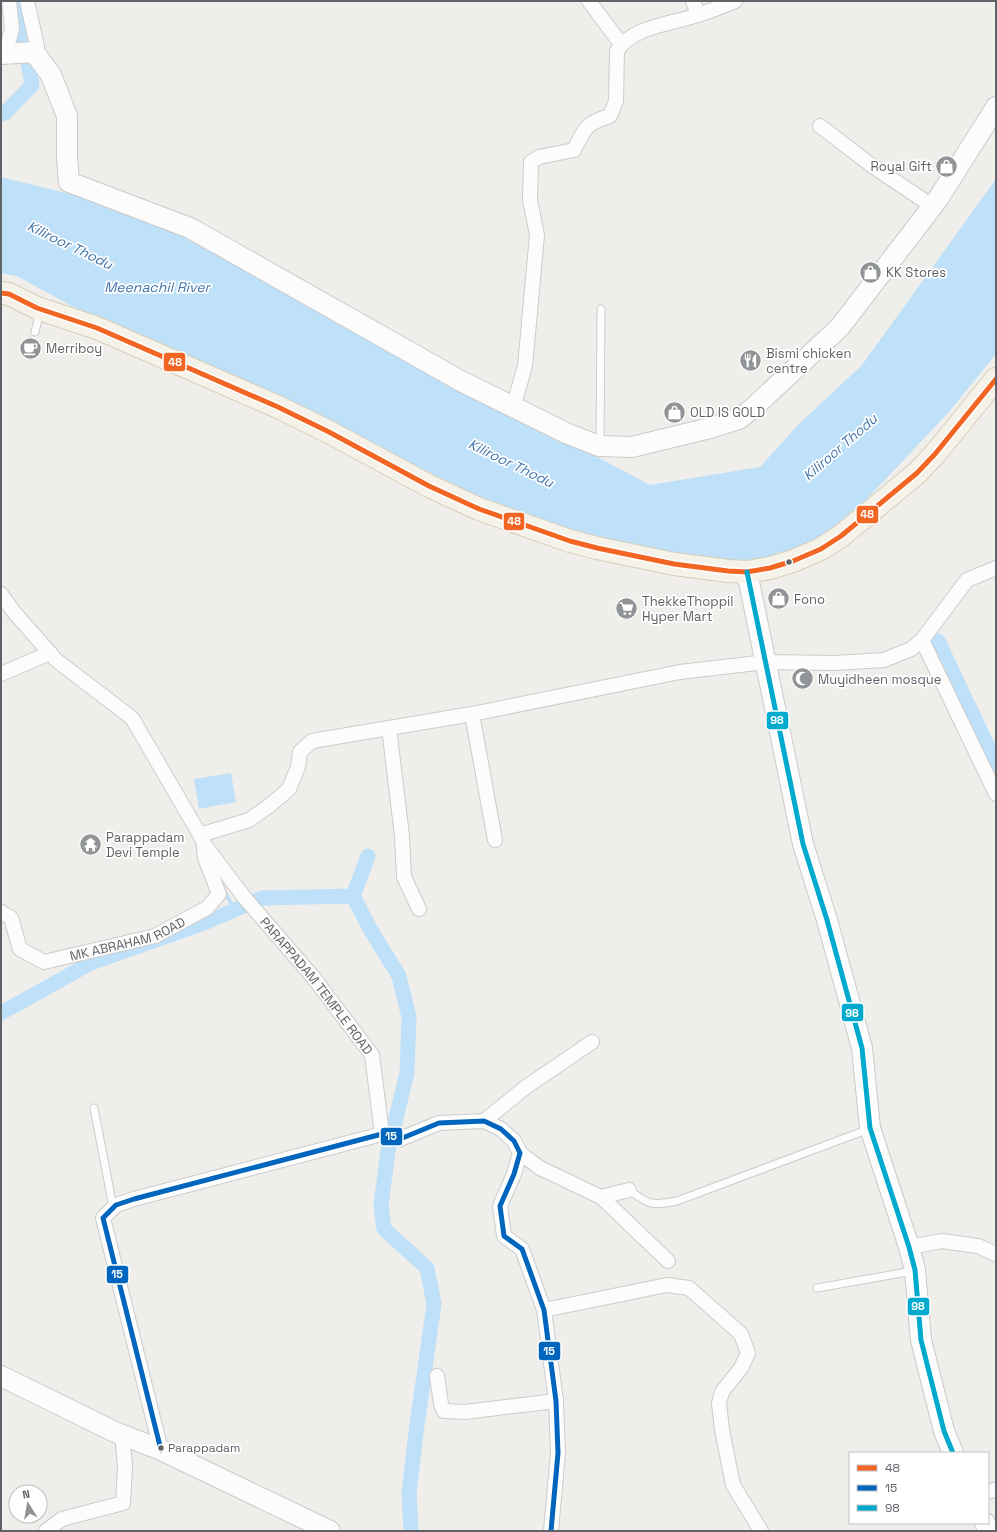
<svg xmlns="http://www.w3.org/2000/svg" width="997" height="1532" viewBox="0 0 997 1532" font-family="'Space Grotesk',sans-serif">
<style>
.water{fill:#bfe0f9}
.lines{fill:none;stroke-linecap:round;stroke-linejoin:round}
.stream{stroke:#bfe0f9;stroke-width:4}
.canal{stroke:#bfe0f9;stroke-width:15}
.lane-casing{stroke:#cbcccc;stroke-width:9}
.street-casing{stroke:#cbcccc;stroke-width:16}
.secondary-casing{stroke:#cacacb;stroke-width:22}
.primary-casing{stroke:#d7ceb8;stroke-width:24}
.lane{stroke:#fdfcfc;stroke-width:7}
.street{stroke:#fdfcfc;stroke-width:14}
.secondary{stroke:#fdfcfc;stroke-width:20}
.primary{stroke:#f4f2e9;stroke-width:22}
.bus-1-casing{stroke:#fff;stroke-width:8}
.bus-2-casing{stroke:#fff;stroke-width:8}
.bus-3-casing{stroke:#fff;stroke-width:8}
.bus-1{stroke:#f26522;stroke-width:5}
.bus-2{stroke:#0065bd;stroke-width:5}
.bus-3{stroke:#00a9ce;stroke-width:5}
.bus-dot{fill:#5f6368;stroke:#fff;stroke-width:1.5}
.labels{text-anchor:middle;dominant-baseline:central;stroke-width:3.5;stroke-linejoin:round;paint-order:stroke}
.bus-label{font-size:12px;fill:#5f6368;stroke:#fff;text-anchor:start}
.poi-label{font-size:13px;fill:#5f6368;stroke:#fff;text-anchor:start}
.street-label{font-size:13px;fill:#5f6368;stroke:#fff}
.water-label{font-size:14px;font-style:italic;fill:#4174aa;stroke:#fff}
.line-badge{stroke:#fff;stroke-width:1.5}
.badge-label{font-size:11px;text-anchor:middle;font-weight:bold;fill:#fff}
</style>
<rect width="100%" height="100%" fill="#efeeea"/>
<path class="water" d="M1,177l93,23 87,36 469,249 110,-18 37,-41 65,-61 134,-186v175l-48,59 -121,128 -62,26 -153,-22 -88,-27 -204,-98 -205,-90 -98,-54 -16,-3z
M231,773l5,29 -37,7 -5,-30z"/>
<g class="lines">
<path class="stream" d="M224,891l11,19"/>
<path class="canal" d="M1,114l4,-1 27,-28 -15,-84
M938,641l58,123
M368,856l-15,40 17,33 29,47 10,41 -2,56 -19,78 -7,54 3,24 43,39 7,36 -17,121 -8,68 2,38
M1,1013l90,-50 116,-41 55,-24 91,-2"/>
<defs>
<path id="lane" d="M35,332l5,-21
M600,445l1,-136
M94,1108l19,99
M629,1190c20,15 23,16 48,11l192,-72
M817,1288l96,-17"/>
<g id="street">
<path d="M27,1l10,45 -3,6"/>
<path d="M589,1l32,43"/>
<path d="M693,1l5,14"/>
<path d="M5,54l7,-25 -3,-28"/>
<path d="M820,126l51,39 61,41"/>
<path d="M513,408l12,-42 12,-131 -7,-35 1,-38 8,-5 35,-7c11,-22 12,-27 36,-34l6,-15 1,-50c15,-25 55,-27 81,-36 12,-4 25,-9 37,-14"/>
<path id="s1" d="M1,594l12,17 43,49 76,58 68,117 4,9 40,53 69,80 59,78 10,79"/>
<path d="M922,640l74,154"/>
<path d="M1,674l49,-21"/>
<path d="M472,714l23,126"/>
<path d="M389,728l13,108 2,41 15,32"/>
<path d="M200,835l49,-15 20,-14 20,-17 9,-22 2,-15 12,-11 160,-27 208,-42 86,-10 69,1 49,-3 27,-11 11,-9 45,-60 29,-12"/>
<path id="s2" d="M1,912l10,6 9,31 24,13 111,-26 52,-28 12,-14 -14,-36 -1,-10"/>
<path d="M484,1121l42,-34 66,-45"/>
<path d="M520,1153l20,15 61,29 28,-7"/>
<path d="M601,1197l67,64"/>
<path d="M909,1247l33,-6 36,5 18,8"/>
<path d="M544,1310l123,-25 22,3 52,46 7,19 -7,15 -19,24 -3,11 3,27 11,55 28,46"/>
<path d="M437,1376l4,28 3,7 21,1 91,-11"/>
<path d="M161,1450l-58,-232 13,-13 18,-6 248,-65 18,5 39,-16 45,-2 17,8 13,12 6,12 -6,21 -14,32 4,30 18,13 22,61 12,91 2,52 -7,78"/>
<path d="M988,1492l8,-3"/>
<path d="M46,1531l16,-12 61,-16 2,-37 -3,-32"/>
</g>
<path id="secondary" d="M1,54l33,-2 17,23 16,41v41l2,25 121,46 269,152 107,53 33,13 33,1 78,-19 29,-9 14,-11 87,-81 98,-128 58,-92
M747,572l56,272 24,76 35,128 8,80 39,119 6,23 6,70 23,91 9,22
M1,1376l114,56 46,18 169,81
M985,1523l4,8"/>
<path id="primary" d="M1,293l8,1 28,14 60,20 181,79 51,25 100,54 50,23 91,32 27,7 77,16 54,7 19,1 23,-4 23,-7 28,-12 20,-13 76,-63 18,-19 61,-75"/>
</defs>
<use href="#lane" class="lane-casing"/>
<use href="#street" class="street-casing"/>
<use href="#secondary" class="secondary-casing"/>
<use href="#primary" class="primary-casing"/>
<use href="#lane" class="lane"/>
<use href="#street" class="street"/>
<use href="#secondary" class="secondary"/>
<use href="#primary" class="primary"/>
<defs>
<path id="bus-1" d="M1,293l8,1 28,14 60,20 181,79 51,25 100,54 50,23 91,32 27,7 77,16 54,7 19,1 23,-4 23,-7 28,-12 20,-13 76,-63 18,-19 61,-75"/>
<path id="bus-2" d="M161,1450l-58,-232 13,-13 18,-6 248,-65 18,5 39,-16 45,-2 17,8 13,12 6,12 -6,21 -14,32 4,30 18,13 22,61 12,91 2,52 -7,78"/>
<path id="bus-3" d="M747,572l56,272 24,76 35,128 8,80 39,119 6,23 6,70 23,91 9,22"/>
</defs>
<use href="#bus-1" class="bus-1-casing"/>
<use href="#bus-2" class="bus-2-casing"/>
<use href="#bus-3" class="bus-3-casing"/>
<use href="#bus-1" class="bus-1"/>
<use href="#bus-2" class="bus-2"/>
<use href="#bus-3" class="bus-3"/>
</g>
<defs>
<symbol id="shop-disc" viewBox="-11 -11 22 22"><circle r="9.5" fill="#919496" stroke="#fff"/><path d="M-5-2.5h2.3a2.7 3.5 0 0 1 5.4 0H5L5.5 6h-11ZM-1.5-2.5h3a1.5 2.3 0 0 0-3 0Z" fill="#fff"/></symbol>
<symbol id="cafe-disc" viewBox="-11 -11 22 22"><circle r="9.5" fill="#919496" stroke="#fff"/><path d="M-5.5-4.5H6V0H3Q3 3.5 0 3.5H-2.5Q-5.5 3.5-5.5 0ZM3-3.2v2h1.7v-2ZM-6 4.5H4V6H-6Z" fill="#fff"/></symbol>
<symbol id="restaurant-disc" viewBox="-11 -11 22 22"><circle r="9.5" fill="#919496" stroke="#fff"/><path d="M-5-6h1v4h1v-4h1v4h1v-4h1v5L-1.5 .5V6h-2V.5L-5-1ZM5-6V6H3V1.5H1.5Q1.5-4 5-6Z" fill="#fff"/></symbol>
<symbol id="supermarket-disc" viewBox="-11 -11 22 22"><circle r="9.5" fill="#919496" stroke="#fff"/><path d="M-6-5.5h2.5l.6 2H6L4.5 2H-2.5L-4.4-4H-6ZM-1.5 3.2a1.3 1.3 0 1 0 .1 0ZM3 3.2a1.3 1.3 0 1 0 .1 0Z" fill="#fff"/></symbol>
<symbol id="mosque-disc" viewBox="-11 -11 22 22"><circle r="9.5" fill="#919496" stroke="#fff"/><path d="M3.5-4.9A6 6 0 1 0 3.5 4.9A5 5 0 1 1 3.5-4.9Z" fill="#fff"/></symbol>
<symbol id="temple-disc" viewBox="-11 -11 22 22"><circle r="9.5" fill="#919496" stroke="#fff"/><path d="M0-6L5-2H3V0L6.5 2.5H4V6H1.5V3h-3V6H-4V2.5H-6.5L-3 0V-2H-5Z" fill="#fff"/></symbol>
</defs>
<g fill-rule="evenodd">
<use href="#shop-disc" x="934" y="154" width="25" height="25"/>
<use href="#shop-disc" x="858" y="260" width="25" height="25"/>
<use href="#cafe-disc" x="18" y="336" width="25" height="25"/>
<use href="#restaurant-disc" x="738" y="348" width="25" height="25"/>
<use href="#shop-disc" x="662" y="400" width="25" height="25"/>
<use href="#shop-disc" x="766" y="586" width="25" height="25"/>
<use href="#supermarket-disc" x="614" y="596" width="25" height="25"/>
<use href="#mosque-disc" x="790" y="666" width="25" height="25"/>
<use href="#temple-disc" x="78" y="832" width="25" height="25"/>
</g>
<g class="bus-dot">
<circle cx="789" cy="562" r="3.5"/>
<circle cx="161" cy="1448" r="3.5"/>
</g>
<g class="labels">
<g class="bus-label">
<text x="168" y="1448">Parappadam</text>
</g>
<g class="poi-label">
<text x="932" y="166" text-anchor="end">Royal Gift</text>
<text x="886" y="272">KK Stores</text>
<text x="46" y="348">Merriboy</text>
<text x="766" y="353">Bismi chicken<tspan x="766" dy="15">centre</tspan></text>
<text x="690" y="412">OLD IS GOLD</text>
<text x="794" y="599">Fono</text>
<text x="642" y="601">ThekkeThoppil<tspan x="642" dy="15">Hyper Mart</tspan></text>
<text x="818" y="679">Muyidheen mosque</text>
<text x="106" y="837">Parappadam<tspan x="106" dy="15">Devi Temple</tspan></text>
</g>
<g class="street-label">
<text stroke="none"><textPath href="#s2" startOffset="158">MK ABRAHAM ROAD</textPath></text>
<text stroke="none"><textPath href="#s1" startOffset="508">PARAPPADAM TEMPLE ROAD</textPath></text>
</g>
<g class="water-label">
<text transform="translate(70 245) rotate(26)">Kiliroor Thodu</text>
<text x="157" y="287">Meenachil River</text>
<text transform="translate(840 447) rotate(-41)">Kiliroor Thodu</text>
<text transform="translate(511 463) rotate(26)">Kiliroor Thodu</text>
</g>
</g>
<g class="line-badge">
<rect x="163" y="352" width="23" height="20" rx="4" fill="#f26522"/>
<rect x="856" y="505" width="23" height="19" rx="4" fill="#f26522"/>
<rect x="503" y="512" width="22" height="19" rx="4" fill="#f26522"/>
<rect x="766" y="711" width="23" height="19" rx="4" fill="#00a9ce"/>
<rect x="841" y="1003" width="23" height="19" rx="4" fill="#00a9ce"/>
<rect x="380" y="1127" width="23" height="19" rx="4" fill="#0065bd"/>
<rect x="106" y="1265" width="23" height="19" rx="4" fill="#0065bd"/>
<rect x="907" y="1297" width="23" height="19" rx="4" fill="#00a9ce"/>
<rect x="538" y="1341" width="23" height="20" rx="4" fill="#0065bd"/>
</g>
<g class="badge-label">
<text x="175" y="366">48</text>
<text x="867" y="518">48</text>
<text x="514" y="525">48</text>
<text x="777" y="724">98</text>
<text x="852" y="1017">98</text>
<text x="391" y="1140">15</text>
<text x="117" y="1278">15</text>
<text x="918" y="1310">98</text>
<text x="549" y="1355">15</text>
</g>
<rect width="997" height="1532" fill="none" stroke="#5f6368" stroke-width="4"/>
<rect x="849" y="1452" width="140" height="72" fill="#ffffff" stroke="#bfc1c3"/>
<rect x="857" y="1465" width="20" height="6" fill="#f26522" stroke="#bfc1c3"/>
<text x="885" y="1472" font-size="12" fill="#5f6368">48</text>
<rect x="857" y="1485" width="20" height="6" fill="#0065bd" stroke="#bfc1c3"/>
<text x="885" y="1492" font-size="12" fill="#5f6368">15</text>
<rect x="857" y="1505" width="20" height="6" fill="#00a9ce" stroke="#bfc1c3"/>
<text x="885" y="1512" font-size="12" fill="#5f6368">98</text>
<g transform="translate(28 1504) rotate(349)"><circle r="19" fill="#ffffff" stroke="#bfc1c3"/>
<path d="M0-3L7 15L0 10L-7 15Z" fill="#919496"/>
<text y="-6" font-size="11" font-weight="bold" text-anchor="middle" fill="#5f6368">N</text>
</g>
</svg>
